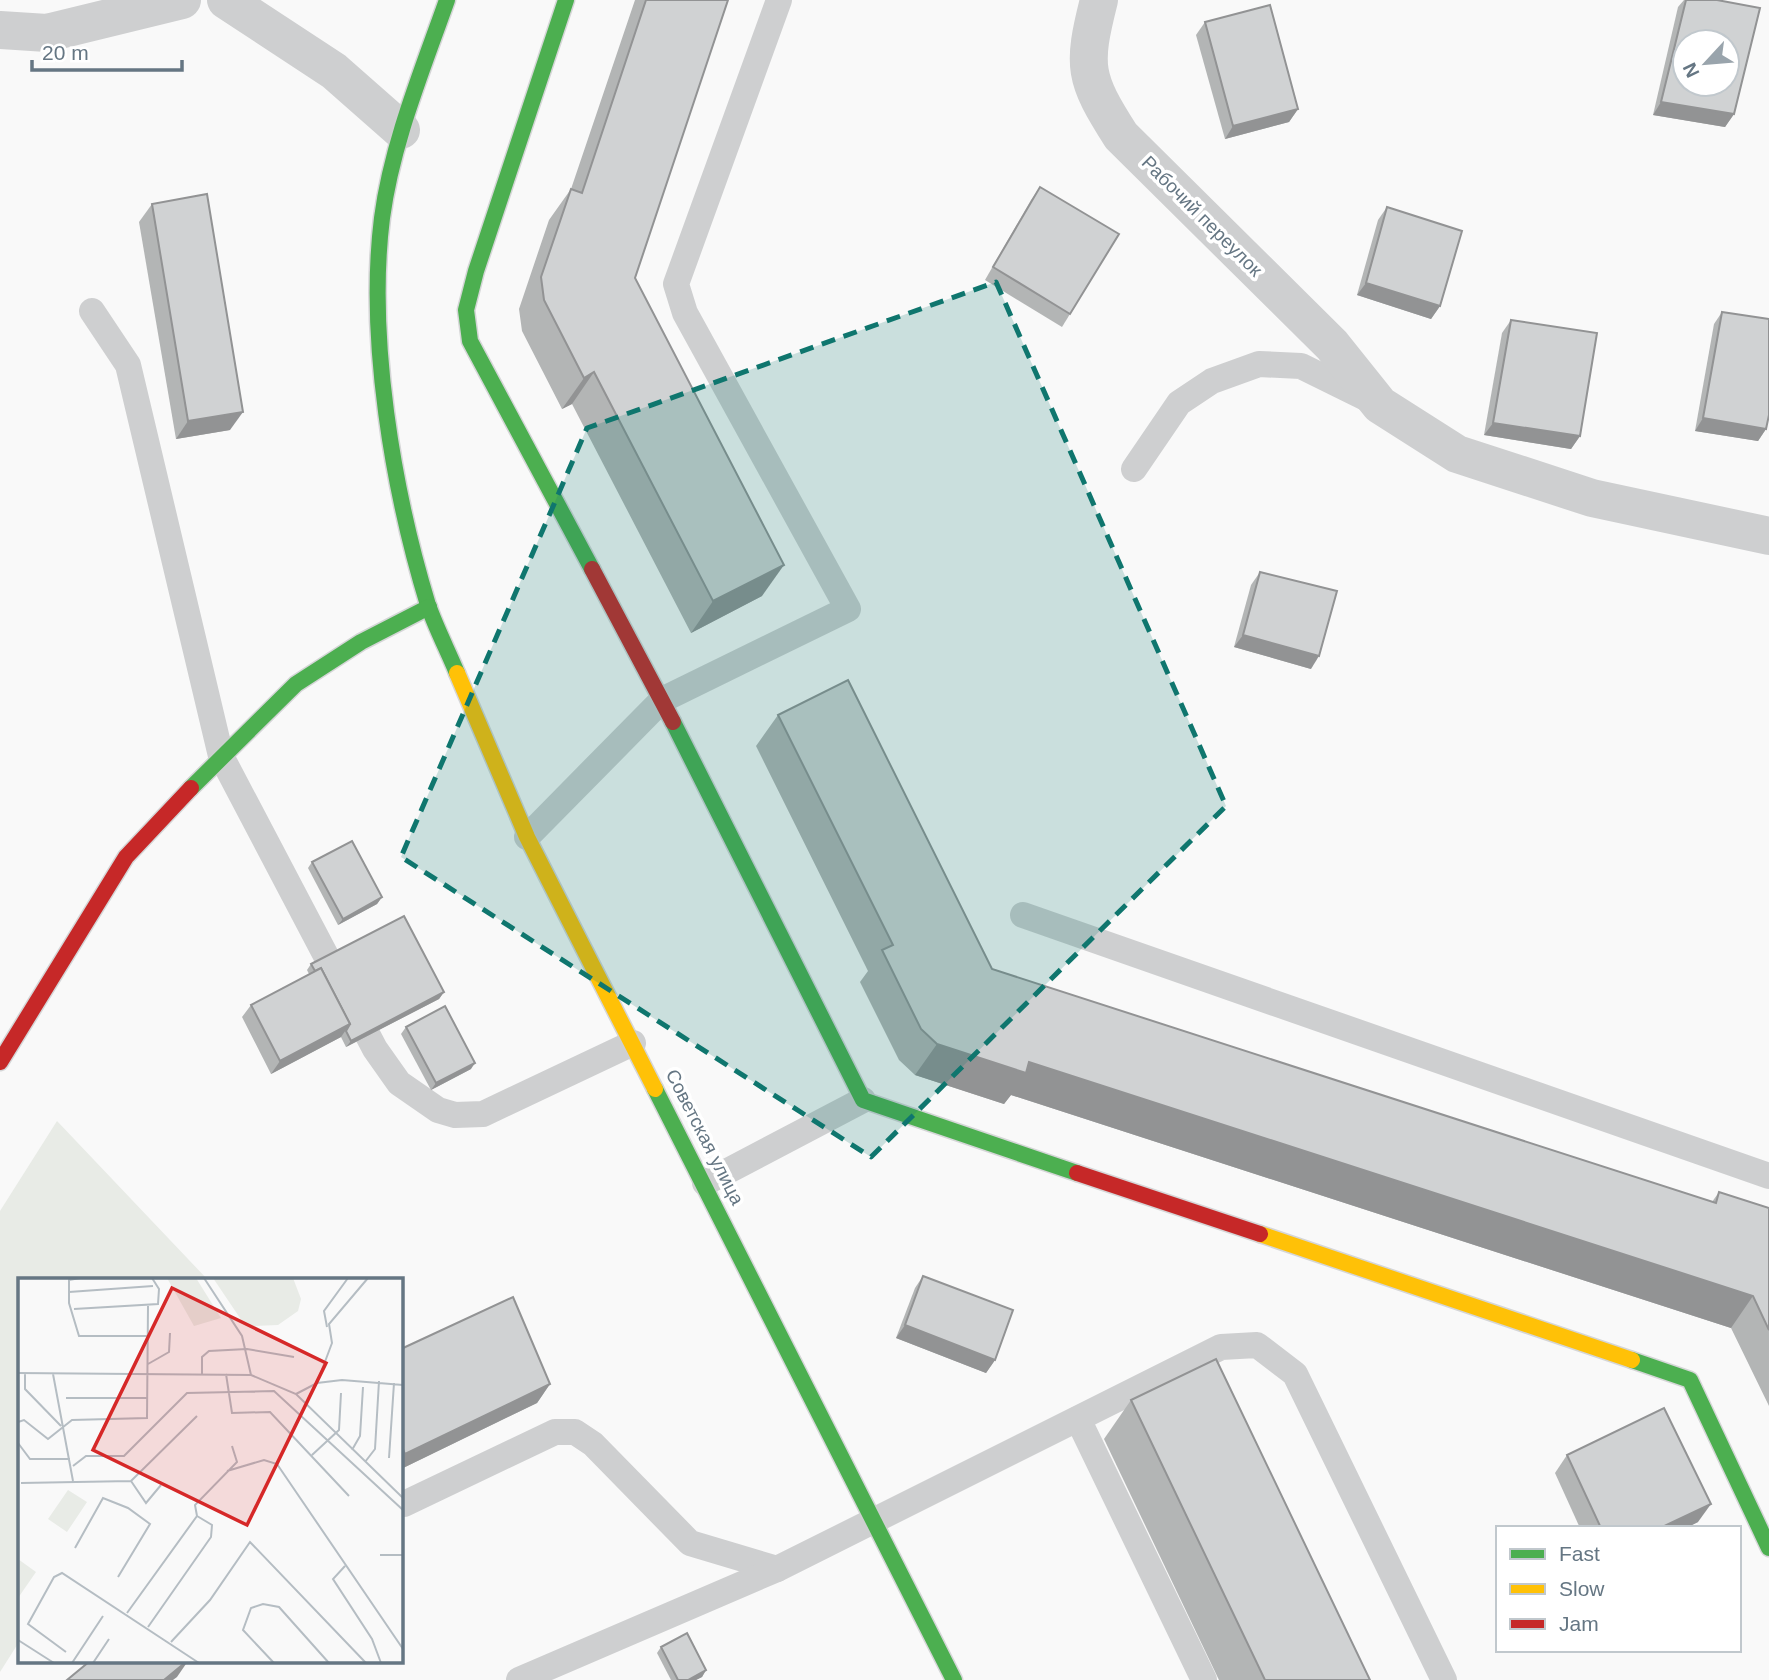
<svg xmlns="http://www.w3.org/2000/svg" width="1769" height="1680" font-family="Helvetica,sans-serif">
<rect width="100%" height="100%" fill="#f9f9f9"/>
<!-- green -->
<path fill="#e8ebe6" d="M57 1121 207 1279H19V1642L0 1672V1211Z"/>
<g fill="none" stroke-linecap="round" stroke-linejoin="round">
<defs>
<g id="fast">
<path d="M447 0C422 71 392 143 382 218 367 338 393 490 428 605 436 628 448 651 457 673"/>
<path d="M566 0 476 271 466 310 470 341 592 569"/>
<path d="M673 722 863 1100 1077 1173"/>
<path d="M191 788 296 684 361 642 429 607"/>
<path d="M655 1089 954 1680"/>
<path d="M1632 1360 1690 1380 1769 1548"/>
</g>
<g id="slow">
<path d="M457 673 527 837 655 1089"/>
<path d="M1260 1234 1632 1360"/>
</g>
<g id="jam">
<path d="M592 569 673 722"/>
<path d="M0 1062 126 857 191 788"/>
<path d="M1077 1173 1260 1234"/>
</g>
</defs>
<!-- fast casing -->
<use href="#fast" stroke="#d5d6d7" stroke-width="19"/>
<!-- slow casing -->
<use href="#slow" stroke="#d5d6d7" stroke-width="19"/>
<!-- jam casing -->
<use href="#jam" stroke="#d5d6d7" stroke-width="19"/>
<!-- lane -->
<g stroke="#cecfd0" stroke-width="26">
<path d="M92 311 128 365 221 756 375 1049 399 1083 438 1110 455 1115 483 1114 633 1043"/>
<path d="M1134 469 1179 403 1212 381 1259 364 1301 366 1372 401"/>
<path d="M527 837 662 700 848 609 685 313 676 284 779 0"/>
<path d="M1023 915 1769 1176"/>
<path d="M705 1183 863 1100"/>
<path d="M1078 1419 1204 1680"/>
<path d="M404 1504 555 1432H575L593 1444 690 1543 777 1569"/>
<path d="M519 1680 777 1569 1221 1347 1257 1345 1295 1374 1444 1680"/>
</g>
<!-- street -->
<g stroke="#cecfd0" stroke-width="38">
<path d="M226 0 334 71 401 130"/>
<path d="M1099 0C1082 67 1084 78 1121 136L1332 345 1380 405 1457 454 1592 498 1769 536"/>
<path d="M0 30 47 33 182 0"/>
</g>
<!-- fast -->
<use href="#fast" stroke="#4caf50" stroke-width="16"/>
<!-- slow -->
<use href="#slow" stroke="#ffc107" stroke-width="16"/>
<!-- jam -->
<use href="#jam" stroke="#c62828" stroke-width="16"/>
</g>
<!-- wall -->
<g fill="#b3b5b5">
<path d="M635 0H728L635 278 762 596 691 633 572 404 562 409 522 331 519 309 549 220 571 189Z"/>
<path d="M1684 0H1717L1734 114 1725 127 1653 115 1678 7Z"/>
<path d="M1205 22 1298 109 1289 122 1225 139 1196 35Z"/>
<path d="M1040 187 1070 314 1062 327 985 280 1031 200Z"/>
<path d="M152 204 230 430 176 439 139 222Z"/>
<path d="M1387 207 1440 306 1431 319 1357 295 1378 220Z"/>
<path d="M1722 312 1766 429 1758 441 1695 431 1714 324Z"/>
<path d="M1511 320 1580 436 1571 449 1484 435 1502 333Z"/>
<path d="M1260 572 1311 669 1234 647 1251 585Z"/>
<path d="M778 715 992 969 1712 1202 1719 1192 1769 1208V1406L1731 1328 1011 1095 1004 1104 915 1075 899 1060 860 982 868 971 756 746Z"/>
<path d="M312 862 382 897 377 904 338 925 308 868Z"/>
<path d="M311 964 444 992 439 999 346 1047 341 1037 271 1074 242 1017 251 1005 309 974 307 970Z"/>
<path d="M406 1027 471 1069 431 1090 401 1034Z"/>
<path d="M923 1276 995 1360 986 1373 896 1338 915 1288Z"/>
<path d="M401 1349 550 1384 537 1403 401 1469Z"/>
<path d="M1131 1400 1370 1680H1219L1104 1439Z"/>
<path d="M1567 1455 1698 1522 1686 1528H1580L1555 1473Z"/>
<path d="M661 1647 706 1670 702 1677 696 1680H671L657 1653Z"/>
</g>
<!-- shaded-wall -->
<g fill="#929394">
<path d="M1661 102 1734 114 1725 127 1653 115Z"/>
<path d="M1298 109 1289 122 1225 139 1233 126Z"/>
<path d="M1366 283 1440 306 1431 319 1357 295Z"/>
<path d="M594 372 572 404 562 409 584 378Z"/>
<path d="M243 412 230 430 176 439 188 421Z"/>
<path d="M1703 418 1766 429 1758 441 1695 431Z"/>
<path d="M1493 423 1580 436 1571 449 1484 435Z"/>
<path d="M784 565 762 596 691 633 713 601Z"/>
<path d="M1243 635 1319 656 1311 669 1234 647Z"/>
<path d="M382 897 377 904 338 925 343 919Z"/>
<path d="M444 992 439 999 346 1047 351 1041Z"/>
<path d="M350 1024 341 1037 271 1074 280 1061Z"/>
<path d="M937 1044 1029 1062 1753 1296 1731 1328 1011 1095 1004 1104 915 1075Z"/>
<path d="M475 1063 471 1069 431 1090 436 1083Z"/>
<path d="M905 1325 995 1360 986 1373 896 1338Z"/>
<path d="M550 1384 537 1403 401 1469V1461L405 1454Z"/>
<path d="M1711 1504 1698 1522 1686 1528H1660Z"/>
<path d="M187 1661H188L177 1677 173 1680H164Z"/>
<path d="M706 1670 702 1677 696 1680H688Z"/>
</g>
<!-- building -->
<g fill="#d0d2d3" stroke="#929394" stroke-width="2" fill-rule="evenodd">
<path d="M646 0H728L635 278 784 565 713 601 594 372 584 378 544 300 541 277 571 189 582 193Z"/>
<path d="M1686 0H1717L1760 8 1734 114 1661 102ZM1685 42H1727V84H1685Z"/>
<path d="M1270 5 1298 109 1233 126 1205 22Z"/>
<path d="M1040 187 1119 234 1070 314 993 267Z"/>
<path d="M207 194 243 412 188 421 152 204Z"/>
<path d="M1387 207 1462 231 1440 306 1366 283Z"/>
<path d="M1722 312 1769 319V415L1766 429 1703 418Z"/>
<path d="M1511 320 1597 333 1580 436 1493 423Z"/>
<path d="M1260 572 1337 591 1319 656 1243 635Z"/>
<path d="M848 680 992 969 1716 1203 1719 1192 1769 1208V1330L1753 1296 1029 1062 1026 1073 937 1044 921 1029 882 950 893 945 778 715Z"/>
<path d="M352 841 382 897 343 919 312 862Z"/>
<path d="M404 916 444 992 351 1041 346 1031 350 1024 321 968 315 971 311 964Z"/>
<path d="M321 968 350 1024 280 1061 251 1005Z"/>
<path d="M445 1006 475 1063 436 1083 406 1027Z"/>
<path d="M923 1276 1013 1310 995 1360 905 1325Z"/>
<path d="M513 1297 550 1384 405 1454 401 1444V1349Z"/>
<path d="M1216 1359 1370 1680H1265L1131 1400Z"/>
<path d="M1664 1408 1711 1504 1660 1528H1601L1567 1455Z"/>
<path d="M687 1633 706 1670 688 1680H678L661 1647Z"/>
<path d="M90 1661H187L164 1680H67Z"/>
</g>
<!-- marked area -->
<path fill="#0f766e" fill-opacity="0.2" stroke="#0f766e" stroke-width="5" stroke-dasharray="14 9" stroke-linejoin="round" d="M996 282 1226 806 871 1157 401 857 587 428Z"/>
<g text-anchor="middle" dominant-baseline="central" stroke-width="7" stroke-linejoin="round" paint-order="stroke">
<!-- street labels -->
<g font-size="19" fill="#657683" stroke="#fff">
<text transform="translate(1202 216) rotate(45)">Рабочий переулок</text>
<text transform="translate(705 1137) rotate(63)">Советская улица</text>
</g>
</g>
<!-- overview -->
<g transform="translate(18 1278)">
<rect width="385" height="385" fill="#f9f9f9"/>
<path d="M149 0H178L203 40 176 48ZM195 0H275L283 21 280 33 260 47 235 48 224 43ZM50 212 69 224 49 254 30 241ZM0 281 18 294 0 320Z" fill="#e8ebe6"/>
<path fill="none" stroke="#b5bdc3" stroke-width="2" d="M62 0 51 2V25L61 58H131M186 0 224 58 233 97 278 116 385 220M51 14 135 8M56 31 140 26 141 11 134 0M309 49 306 33 330 0M130 86 151 74 152 55M0 95 233 97M7 96V111L43 148M35 96 55 203M184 96V79L191 73 229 71 276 79M208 96 214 135 252 134 331 218M299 105 314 65 311 46 350 0M278 116 299 105 324 102 385 107M48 120H130M0 144 6 142 30 161 54 142 129 140 130 28M0 165 12 181H52M334 172 342 158 345 109M294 177 321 152 323 115M371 180 376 105M347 184 357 171 361 103M55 188 68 178H106L169 115 256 113 385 232M209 193 246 182 259 186 385 371M113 203 128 225 143 207M3 205 113 203 179 138M179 238 177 227 219 184 214 168M57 270 85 220 110 230 132 246 100 299M362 277H385M327 288 315 301 354 361 363 385M109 335 179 238M130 349 193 259 194 247 179 238M0 362 36 385M153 364 192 322 232 264 348 385M48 374 10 346 36 299 44 295 181 385M54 385 85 338M75 385 91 361M256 385 225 352 233 330 245 326 261 329 311 385"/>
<path fill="#d62828" fill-opacity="0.15" stroke="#d62828" stroke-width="3.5" d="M154 10 308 85 229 247 75 172Z"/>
<rect width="385" height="385" fill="none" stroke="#657683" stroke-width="3.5"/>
</g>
<!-- legend -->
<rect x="1496" y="1526" width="245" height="126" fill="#ffffff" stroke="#c1c8cd" stroke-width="2"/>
<rect x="1510" y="1549" width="35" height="10" fill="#4caf50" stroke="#c1c8cd" stroke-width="2"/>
<text x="1559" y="1561" font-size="21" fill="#657683">Fast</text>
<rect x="1510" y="1584" width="35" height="10" fill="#ffc107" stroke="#c1c8cd" stroke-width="2"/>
<text x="1559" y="1596" font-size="21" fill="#657683">Slow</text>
<rect x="1510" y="1619" width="35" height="10" fill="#c62828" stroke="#c1c8cd" stroke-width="2"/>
<text x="1559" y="1631" font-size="21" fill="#657683">Jam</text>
<!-- north arrow -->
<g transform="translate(1706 63) rotate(244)"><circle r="33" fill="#ffffff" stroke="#c1c8cd" stroke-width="2"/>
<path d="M0-5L12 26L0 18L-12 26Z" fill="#99a4ac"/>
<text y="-10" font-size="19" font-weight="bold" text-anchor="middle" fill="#657683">N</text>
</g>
<!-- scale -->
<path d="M32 60v10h150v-10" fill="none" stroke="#657683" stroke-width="3.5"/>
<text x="42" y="60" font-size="21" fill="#657683" stroke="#ffffff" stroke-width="5" paint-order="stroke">20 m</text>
</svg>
